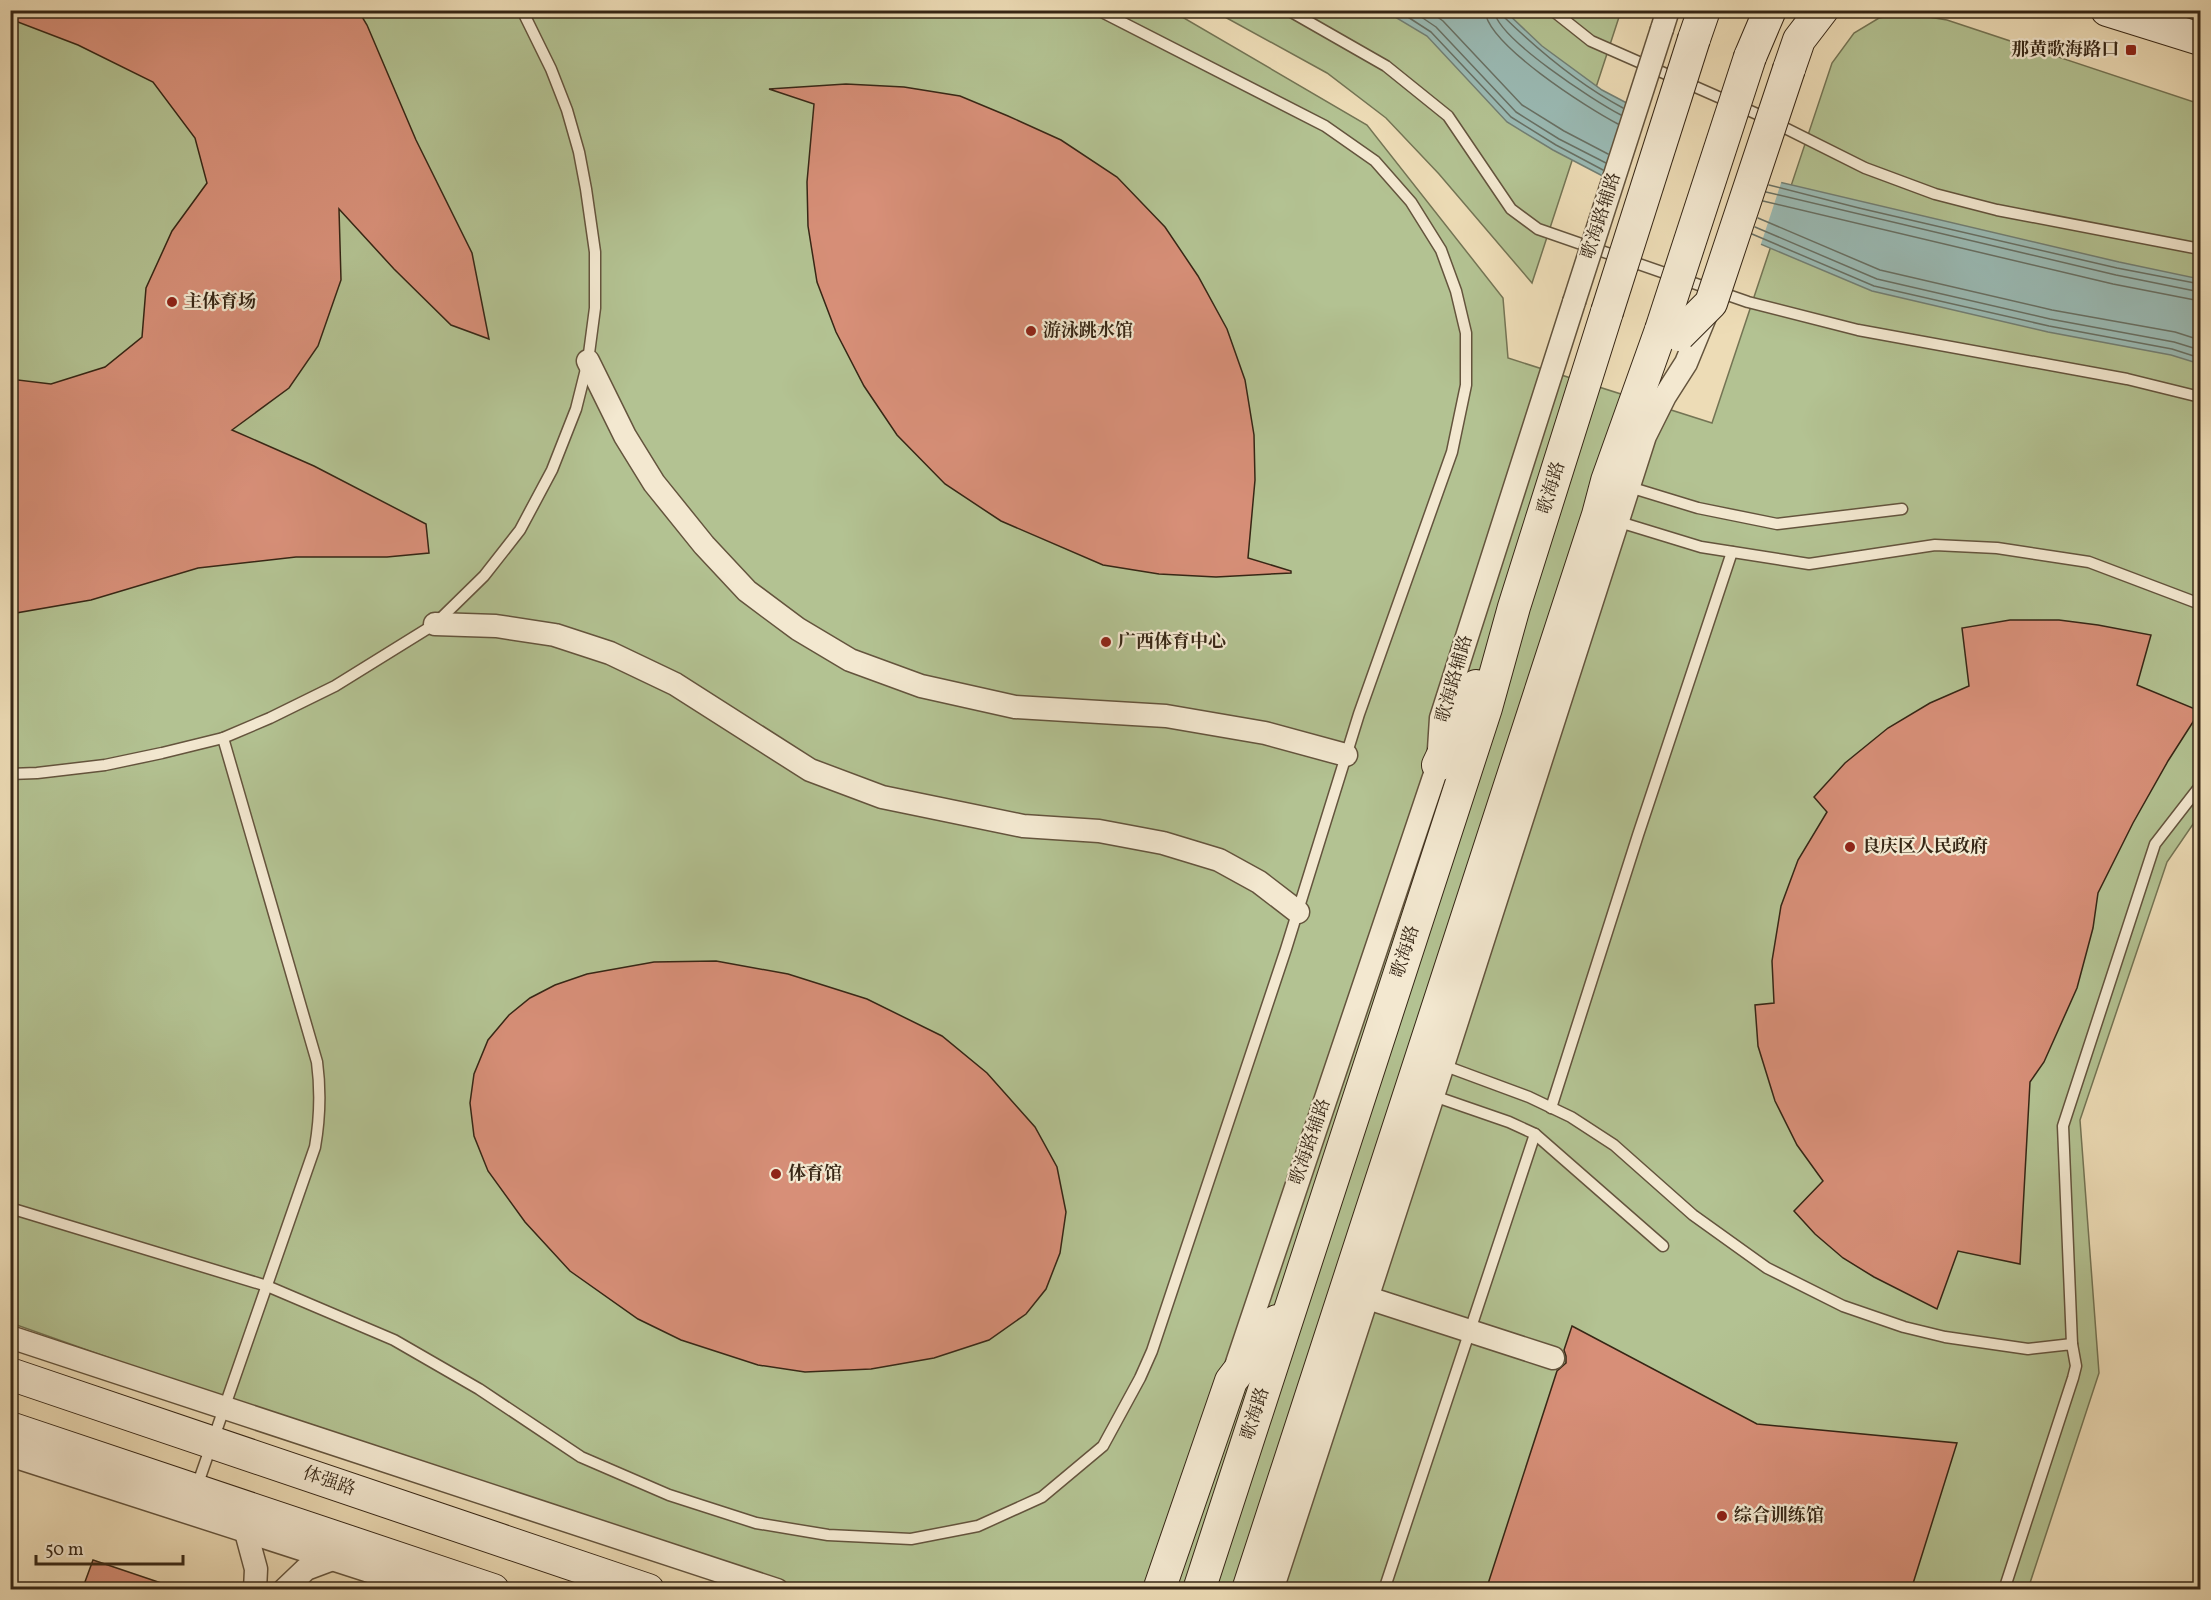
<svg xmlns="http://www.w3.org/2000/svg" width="2211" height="1600" font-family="Vollkorn,'Noto Serif SC',serif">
<rect width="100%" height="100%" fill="#eddcb6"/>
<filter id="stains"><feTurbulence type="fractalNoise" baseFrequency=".00333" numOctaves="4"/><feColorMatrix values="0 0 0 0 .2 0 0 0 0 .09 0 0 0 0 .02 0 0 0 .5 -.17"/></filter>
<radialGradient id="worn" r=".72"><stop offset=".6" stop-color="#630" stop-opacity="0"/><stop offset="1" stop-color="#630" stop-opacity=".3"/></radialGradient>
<!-- green -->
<g fill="#b3c292" stroke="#747454" stroke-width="1.5">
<path d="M11 11H1172L1367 125 1503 298 1508 358 1712 423 1832 63 1854 33 1879 18 1904 13 1947 20 2200 104V814L2167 862 2080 1120 2099 1373 2028 1589H790L687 1560 582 1525 11 1323Z"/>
<path d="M1214 11H1621L1532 283 1439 174 1386 118 1327 73Z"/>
</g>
<!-- water -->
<path fill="#9abab4" stroke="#727f74" stroke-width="1.5" d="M1385 11H1505L1542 46 1602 90 1775 181 2119 262 2200 279V364L2171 355 2048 332 1872 291 1618 184 1553 150 1507 122 1427 36Z"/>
<!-- pier -->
<path fill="#eddcb6" d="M1630 101 1782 180 1760 247 1617 187Z"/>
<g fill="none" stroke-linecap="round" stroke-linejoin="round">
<!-- shore -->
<g stroke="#687064" stroke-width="1.5">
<path d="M1397 10 1431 32 1511 117 1556 145 1603 170"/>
<path d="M1411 10 1436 27 1516 112 1559 139 1606 163"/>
<path d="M1428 10 1443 21 1522 105 1564 131 1608 154"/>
<path d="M1485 10C1486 44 1589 109 1618 124"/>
<path d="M1494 10C1496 38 1596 102 1621 115"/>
<path d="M1502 10 1504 17C1540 52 1578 84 1623 108"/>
<path d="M1769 185 1859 208 2117 268 2200 284"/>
<path d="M1766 192 2116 275 2200 292"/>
<path d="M1763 201 2113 284 2200 301"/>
<path d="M1758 218 1880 270 2052 310 2175 332 2200 340"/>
<path d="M1755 227 1877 279 2050 319 2174 342 2200 350"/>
<path d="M1752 234 1874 286 2049 326 2172 349 2200 358"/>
</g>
</g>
<!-- building -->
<g fill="#d78f78" stroke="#362615" stroke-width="1.5">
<path d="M10 10H358L367 25 416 140 472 253 489 339 451 325 394 269 339 209 341 280 318 346 289 388 232 430 314 466 426 524 429 553 387 557H296L198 568 91 600 10 614V379L51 384 105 367 142 337 146 288 172 231 207 183 195 138 153 82 78 45 10 19Z"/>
<path d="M846 84 904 87 960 96 1008 116 1061 140 1117 177 1165 227 1198 276 1227 329 1245 380 1254 435 1255 480 1248 558 1291 571V573L1216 577 1159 574 1103 565 1001 521 945 484 897 435 864 386 836 332 817 282 808 226 807 182 814 104 769 89Z"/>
<path d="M2010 620H2059L2098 625 2151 635 2137 685 2200 711 2168 761 2133 823 2098 893 2093 928 2077 988 2044 1062 2030 1082 2020 1264 1958 1251 1937 1309 1874 1277 1843 1258 1815 1234 1794 1211 1823 1181 1797 1145 1775 1101 1758 1046 1755 1005 1774 1003 1772 961 1781 906 1798 860 1827 812 1814 797 1845 763 1888 728 1930 703 1969 686 1962 628Z"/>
<path d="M716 961 788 974 867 999 942 1036 987 1073 1035 1127 1057 1167 1066 1212 1060 1253 1046 1289 1026 1314 989 1340 934 1358 871 1369 805 1372 758 1365 681 1340 638 1319 570 1271 525 1222 488 1171 474 1136 470 1103 474 1074 488 1040 509 1015 530 998 555 985 587 974 654 962Z"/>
<path d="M1572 1326 1757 1424 1957 1443 1911 1590H1486L1557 1371 1566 1363V1356L1564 1350Z"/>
<path d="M93 1560 173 1587 172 1590H82Z"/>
</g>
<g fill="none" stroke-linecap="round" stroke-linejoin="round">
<defs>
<g id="lane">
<path d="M1288 10 1386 66 1448 116 1511 209 1538 229 1748 302 1858 330 2127 379 2200 397"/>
<path d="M1552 10 1591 41 1757 114 1865 168 1935 194 1997 210 2200 249"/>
<path d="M1626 486 1698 508 1777 524 1902 509"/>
<path d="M1616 521 1701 547 1809 564 1935 545 1997 548 2089 562 2200 604"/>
<path d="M10 774 37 773 105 765 162 753 223 738 270 718 335 686 435 624 484 576 520 530 552 470 576 409 588 361 595 308V252L586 189 579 152 567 110 551 69 522 10"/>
<path d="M1440 1064 1529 1097 1571 1117 1614 1145 1693 1215 1767 1268 1843 1306 1904 1327 1945 1337 2028 1349 2072 1344 2076 1366 2073 1378 2004 1590"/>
<path d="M1431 1095 1509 1122 1535 1134 1663 1246"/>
<path d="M1551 1108 1638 835 1732 552"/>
<path d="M10 1208 267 1286 394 1340 479 1389 581 1457 669 1495 756 1523 828 1535 911 1539 978 1526 1042 1497 1103 1446 1140 1378 1152 1351 1286 949 1359 714 1452 452 1466 385V333L1456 291 1441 250 1411 202 1375 161 1325 126 1098 10"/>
<path d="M2072 1344 2063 1126 2155 844 2200 786"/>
<path d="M196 1489 315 1147C320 1118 321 1092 317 1062L223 738"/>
<path d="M1384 1590 1535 1134"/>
</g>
<g id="street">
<path d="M1662 29 1668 10"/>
<path d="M588 361 625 436 654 483 704 545 747 591 798 629 850 660 921 686 1015 707 1166 716 1265 733 1346 755"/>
<path d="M435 624 496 626 555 635 610 653 675 684 810 770 882 797 1023 826 1099 831 1163 843 1219 860 1259 882 1298 912"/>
<path d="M1368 1298 1553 1358"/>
<path d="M10 1337 777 1590"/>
<path d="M1237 1363 1438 765 1441 718 1574 302"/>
<path d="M10 1455 428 1590"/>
<path d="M243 1521 256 1569 255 1590"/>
<path d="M284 1590 306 1569 338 1557"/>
<path d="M1272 1590 1443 1065 1645 436 1665 396 1686 363 1707 312"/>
</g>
<g id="secondary">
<path d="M2107 10 2200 39"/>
<path d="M1694 39 1704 10"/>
<path d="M1750 57 1770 10"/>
<path d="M1789 69 1799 40 1822 10"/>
<path d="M1438 765 1476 686"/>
<path d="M10 1374 648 1590"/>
<path d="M10 1428 493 1590"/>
<path d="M1159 1590 1231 1381 1277 1321"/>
<path d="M1199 1590 1486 708 1514 607 1607 312"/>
<path d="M1248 1590 1598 515 1607 481 1661 330"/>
</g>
</defs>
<!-- lane casing -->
<use href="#lane" stroke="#64543d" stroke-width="13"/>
<!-- street casing -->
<use href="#street" stroke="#64543d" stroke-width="25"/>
<!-- secondary casing -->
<use href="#secondary" stroke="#362615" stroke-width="34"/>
<!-- lane -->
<use href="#lane" stroke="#f3e8d0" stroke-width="10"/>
<!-- street -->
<use href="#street" stroke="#f3e8d0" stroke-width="22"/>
<!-- secondary -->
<use href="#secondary" stroke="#f3e8d0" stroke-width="32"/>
<defs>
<path id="street-bridge" d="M1574 302 1662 29"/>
<g id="secondary-bridge">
<path d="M1607 312 1694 39"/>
<path d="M1661 330 1750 57"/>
<path d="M1679 335 1711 303 1789 69"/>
</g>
</defs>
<!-- street-bridge casing -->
<use href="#street-bridge" stroke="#64543d" stroke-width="25" stroke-linecap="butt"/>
<!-- secondary-bridge casing -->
<use href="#secondary-bridge" stroke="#362615" stroke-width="34" stroke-linecap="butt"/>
<!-- street-bridge -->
<use href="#street-bridge" stroke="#f3e8d0" stroke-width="22"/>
<!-- secondary-bridge -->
<use href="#secondary-bridge" stroke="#f3e8d0" stroke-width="32"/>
</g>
<!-- markers -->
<g fill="#8f2418" stroke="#f3e8d0" stroke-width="2">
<rect x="2125" y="44" width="12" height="12" rx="3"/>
<circle cx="172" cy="302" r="6"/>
<circle cx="1031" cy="331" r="6"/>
<circle cx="1106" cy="642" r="6"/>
<circle cx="1850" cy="847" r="6"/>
<circle cx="776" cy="1174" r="6"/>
<circle cx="1722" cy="1516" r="6"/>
</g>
<g text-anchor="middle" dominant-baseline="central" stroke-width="4.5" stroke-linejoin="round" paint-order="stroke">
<!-- poi labels -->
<g font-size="18" font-weight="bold" fill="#362615" stroke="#f3e8d0" text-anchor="start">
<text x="2119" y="50" text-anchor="end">那黄歌海路口</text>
<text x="184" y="302">主体育场</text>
<text x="1043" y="331">游泳跳水馆</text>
<text x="1118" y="642">广西体育中心</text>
<text x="1862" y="847">良庆区人民政府</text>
<text x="788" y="1174">体育馆</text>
<text x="1734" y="1516">综合训练馆</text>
</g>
<!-- street labels -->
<g font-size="18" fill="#362615" stroke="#f3e8d0">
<text transform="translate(1602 216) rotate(-72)">歌海路辅路</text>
<text transform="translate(1552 488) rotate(-73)">歌海路</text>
<text transform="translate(1455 679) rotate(-74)">歌海路辅路</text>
<text transform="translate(1406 952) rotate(-72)">歌海路</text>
<text transform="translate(1311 1142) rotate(-71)">歌海路辅路</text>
<text transform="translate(1256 1414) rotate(-72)">歌海路</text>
<text transform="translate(329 1482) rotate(19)">体强路</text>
</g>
</g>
<!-- margin -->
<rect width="2211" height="1600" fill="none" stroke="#eddcb6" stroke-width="36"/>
<rect x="12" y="12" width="2187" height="1576" fill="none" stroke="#362615" stroke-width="3"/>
<rect x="18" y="18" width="2175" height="1564" fill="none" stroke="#362615" stroke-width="1.5"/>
<!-- scale -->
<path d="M36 1555v9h147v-9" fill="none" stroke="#362615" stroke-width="3"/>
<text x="45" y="1555" font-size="18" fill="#362615" stroke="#f3e8d0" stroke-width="4.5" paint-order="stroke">50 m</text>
<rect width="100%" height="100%" filter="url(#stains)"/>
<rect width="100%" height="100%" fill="url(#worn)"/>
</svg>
